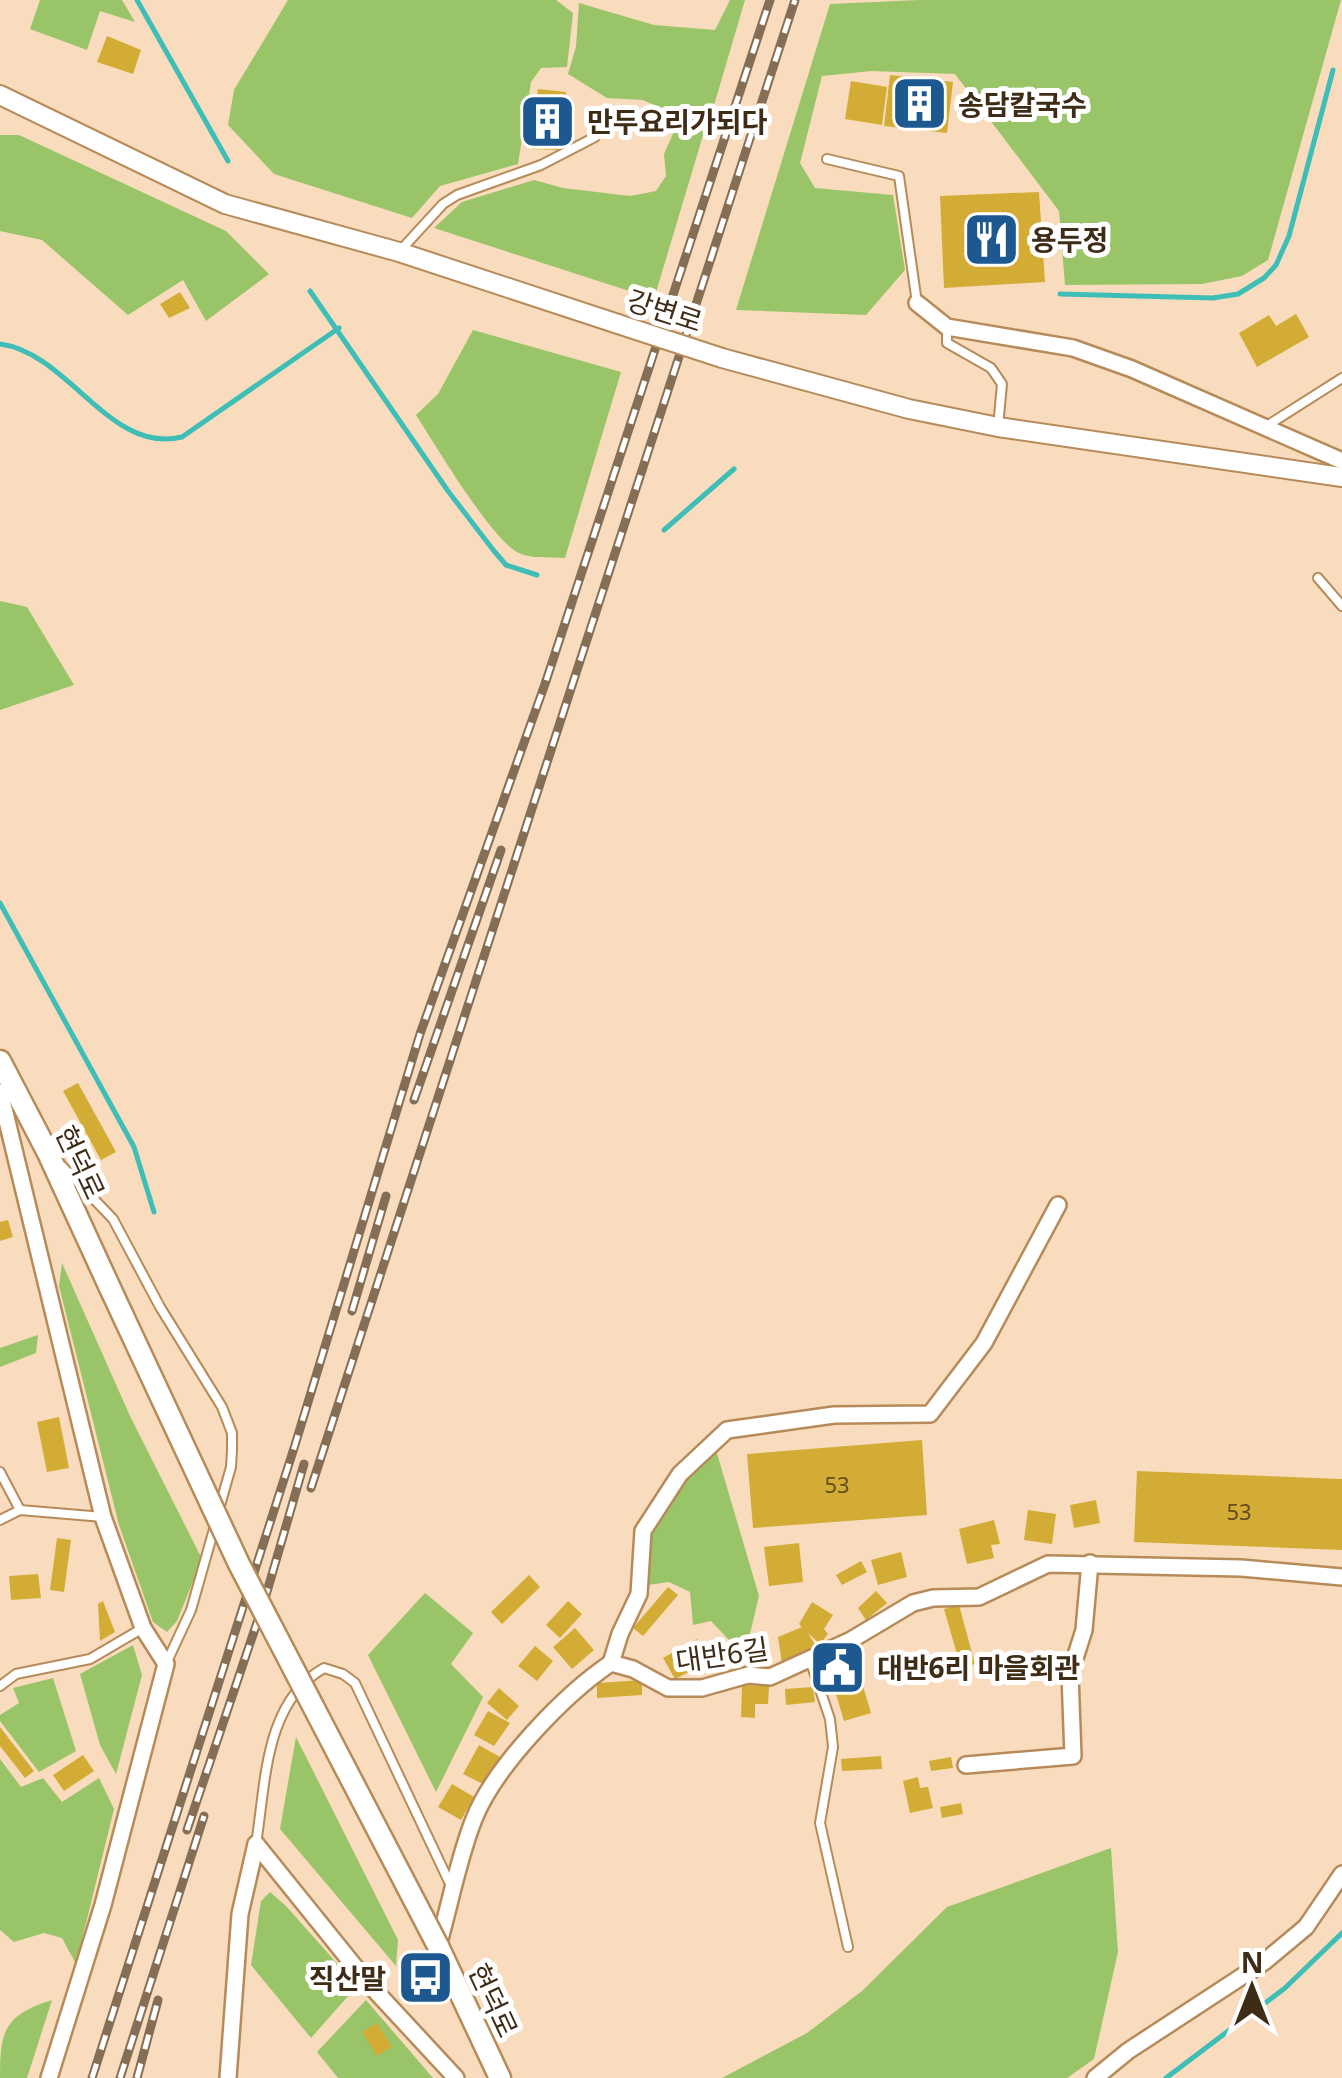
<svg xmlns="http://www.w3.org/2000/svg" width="1342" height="2078" font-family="'Noto Sans','Noto Sans KR',sans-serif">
<rect width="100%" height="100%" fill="#f8dcbd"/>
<!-- green -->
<g fill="#99c568">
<path d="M40 0H122L135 22 100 11 87 50 30 29Z"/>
<path d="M288 0H556L573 13 567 67 541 68 531 82 518 164 440 186 412 218 274 174 228 125 234 90Z"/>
<path d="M730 0H745L707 129 643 100 607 98 568 74 576 47 579 3 654 25 715 30Z"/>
<path d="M919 0H1341L1268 260 1242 276 1202 284 1065 285 1059 211 955 74 872 71 822 76 800 163 815 188 893 195 905 270 866 315 736 310 830 4Z"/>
<path d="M679 120 704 132 654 299 434 228 462 202 534 180 563 188 630 196 656 191 666 176 664 154Z"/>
<path d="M0 135H19L226 231 269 274 206 321 183 280 128 315 42 240 0 231Z"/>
<path d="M473 330 621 372 565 558C551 557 532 559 519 553 491 540 435 444 416 415L438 394Z"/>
<path d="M0 601 27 607 74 685 0 710Z"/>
<path d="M62 1263 130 1416 202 1559 177 1621 167 1632 153 1622 119 1525 59 1286Z"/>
<path d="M38 1335 36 1353 0 1367V1348Z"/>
<path d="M716 1450 759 1596 747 1646 729 1640 711 1621 693 1625 690 1592 669 1582 648 1585 649 1534 687 1476Z"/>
<path d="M425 1593 473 1633 451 1664 483 1697 436 1792 368 1655Z"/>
<path d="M133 1645 142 1675 116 1774 100 1745 80 1674Z"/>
<path d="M53 1678 76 1751 39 1772 0 1721V1715L19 1703 13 1688Z"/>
<path d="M296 1737 398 1940 396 1966 280 1829Z"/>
<path d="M0 1759 21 1787 43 1778 62 1802 99 1778 114 1809 76 1964 62 1938 44 1933 14 1942 0 1930Z"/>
<path d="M1111 1848 1118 1952 1094 2059 1067 2078H722L807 2033 862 1991 947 1907Z"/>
<path d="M270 1892 286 1906 357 1986 311 2038 251 1965 261 1901Z"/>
<path d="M52 2000 27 2078H0C0 2031 4 2015 52 2000Z"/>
<path d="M366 2000 433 2078H338L317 2052Z"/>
</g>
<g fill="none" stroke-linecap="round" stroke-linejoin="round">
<!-- stream -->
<g stroke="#3ebeb7" stroke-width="5">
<path d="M137 0 228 161"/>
<path d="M310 291 448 491 494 551 506 565 537 575"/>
<path d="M1060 294 1213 298 1238 294 1264 278 1276 265 1289 236 1333 70"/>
<path d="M0 344C69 353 110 455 182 437L339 328"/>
<path d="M664 530 734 469"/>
<path d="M0 903 134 1147 154 1212"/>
<path d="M1166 2078 1285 1988 1342 1933"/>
</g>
</g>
<!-- building -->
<g fill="#d3ac36">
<path d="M107 36 141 50 133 74 97 62Z"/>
<path d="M890 75 953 82 947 133 884 126Z"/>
<path d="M851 81 887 87 882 125 845 119Z"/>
<path d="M538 89 566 92 558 150 531 149Z"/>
<path d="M1039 192 1045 282 944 288 940 196Z"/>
<path d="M180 292 190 308 169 318 160 304Z"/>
<path d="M1296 314 1309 337 1257 367 1239 333 1269 315 1276 326Z"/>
<path d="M78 1083 116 1152 101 1160 63 1091Z"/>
<path d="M8 1220 13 1237 0 1241V1222Z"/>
<path d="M59 1417 69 1468 47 1472 37 1422Z"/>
<path d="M922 1440 927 1515 753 1528 747 1454Z"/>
<path d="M1137 1471 1342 1479V1550L1134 1542Z"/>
<path d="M1096 1500 1100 1523 1074 1528 1070 1505Z"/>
<path d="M1028 1510 1056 1514 1052 1544 1024 1540Z"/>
<path d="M994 1520 1000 1544 991 1545 994 1558 967 1564 959 1529Z"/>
<path d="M57 1538 71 1540 64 1592 50 1590Z"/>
<path d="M799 1543 803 1582 769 1586 764 1547Z"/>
<path d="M901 1552 907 1577 878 1585 871 1560Z"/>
<path d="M861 1561 867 1572 842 1585 836 1575Z"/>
<path d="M38 1574 41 1598 11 1600 9 1576Z"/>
<path d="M529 1575 540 1587 502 1624 491 1612Z"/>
<path d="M668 1587 678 1595 643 1636 633 1628Z"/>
<path d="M876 1591 887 1603 866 1620 858 1608Z"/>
<path d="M103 1601 115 1632 100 1641 98 1604Z"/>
<path d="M568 1601 582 1614 560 1638 546 1625Z"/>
<path d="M812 1602 833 1615 824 1629 828 1634 820 1644 808 1633 817 1648 782 1664 778 1637 802 1627 799 1624Z"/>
<path d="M959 1605 975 1664 961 1668 944 1609Z"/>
<path d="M575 1628 594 1650 572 1669 553 1647Z"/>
<path d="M697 1639 711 1664 700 1670 695 1659 685 1665 689 1672 675 1679 663 1658Z"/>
<path d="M535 1646 553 1661 537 1681 518 1666Z"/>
<path d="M848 1653 856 1668 831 1680 823 1665Z"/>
<path d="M860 1676 871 1713 844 1721 833 1684Z"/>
<path d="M642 1680V1695L597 1698V1683Z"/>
<path d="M742 1685 769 1686 768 1704H755V1718L741 1717Z"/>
<path d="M813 1687 815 1702 786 1705 785 1689Z"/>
<path d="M499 1688 519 1706 507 1720 487 1703Z"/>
<path d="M488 1711 510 1723 494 1746 474 1735Z"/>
<path d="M0 1727 34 1771 25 1778 0 1746Z"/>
<path d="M479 1745 500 1757 485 1785 463 1774Z"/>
<path d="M83 1755 94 1771 64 1791 53 1775Z"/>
<path d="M881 1756 882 1769 842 1771 841 1759Z"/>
<path d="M951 1757 953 1768 931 1771 929 1761Z"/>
<path d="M918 1777 920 1788 928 1787 933 1808 910 1813 903 1781Z"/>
<path d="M452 1784 474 1797 461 1820 438 1807Z"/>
<path d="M961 1803 963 1814 942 1818 940 1807Z"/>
<path d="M377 2023 392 2047 377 2056 362 2032Z"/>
</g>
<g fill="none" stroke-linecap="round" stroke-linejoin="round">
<defs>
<g id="service">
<path d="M827 159 899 176 917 303"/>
<path d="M399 252 443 204 457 195 541 165 595 137"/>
<path d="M947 327V343L991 368 1002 384 998 427"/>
<path d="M1265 427 1342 378"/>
<path d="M1318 578 1342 606"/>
<path d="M62 1166 113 1219 160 1307 222 1407 232 1433V1450L231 1467 219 1509"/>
<path d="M0 1472 20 1510"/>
<path d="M0 1520 20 1510 103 1517"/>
<path d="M810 1660 830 1719 833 1747 820 1823 848 1947"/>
<path d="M166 1664 191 1610 216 1522"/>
<path d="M0 1686 16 1674 90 1659 143 1628"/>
<path d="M256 1844C266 1783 264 1702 324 1668L343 1674 355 1683 451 1886"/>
</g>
<g id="minor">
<path d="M917 303 947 327 1073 348 1132 369 1342 461"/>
<path d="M0 1092 103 1517 143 1628 166 1664 103 1905 49 2078"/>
<path d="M611 1663 620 1634 639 1594 643 1531 680 1474 727 1430 834 1415 930 1414 984 1343 1058 1205"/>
<path d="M966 1765 1073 1756 1070 1674 1084 1630 1090 1563"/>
<path d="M256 1844 368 1983 456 2078"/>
<path d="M438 1946C450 1905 458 1859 474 1819 495 1766 565 1694 611 1663L633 1669 668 1688H702L748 1675 770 1677 851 1640 913 1603 933 1598 979 1597 1048 1564 1241 1568 1342 1577"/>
<path d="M228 2078 240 1914 256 1844"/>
<path d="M1095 2078 1128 2051 1264 1962 1306 1927 1342 1874"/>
</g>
<g id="tertiary">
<path d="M0 95 225 204 399 252 618 324"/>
<path d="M722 358 909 409 998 427 1342 477"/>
</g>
<g id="secondary">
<path d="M0 1061 48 1153 110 1288"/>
<path d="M438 1946 500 2078"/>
</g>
</defs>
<!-- service casing -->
<use href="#service" stroke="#b78b59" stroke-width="12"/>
<!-- minor casing -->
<use href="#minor" stroke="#b78b59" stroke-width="20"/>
<!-- tertiary casing -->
<use href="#tertiary" stroke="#b78b59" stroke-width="22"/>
<!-- secondary casing -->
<use href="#secondary" stroke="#b78b59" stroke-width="25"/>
<!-- service -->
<use href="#service" stroke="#fff" stroke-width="8"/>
<!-- minor -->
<use href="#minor" stroke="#fff" stroke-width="15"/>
<!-- tertiary -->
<use href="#tertiary" stroke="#fff" stroke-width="18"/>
<!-- secondary -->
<use href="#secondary" stroke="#fff" stroke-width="20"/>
<defs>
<g id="rail">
<path d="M414 1100 501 850"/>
<path d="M352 1311 386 1196"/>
<path d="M311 1488 795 0"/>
<path d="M187 1830 264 1602 304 1464"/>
<path d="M92 2078 295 1445 420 1034 545 684 770 0"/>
<path d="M120 2078 204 1816"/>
<path d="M137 2078 158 2000"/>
</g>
</defs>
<!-- rail casing -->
<use href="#rail" stroke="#846f56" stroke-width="9"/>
<!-- rail -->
<use href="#rail" stroke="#fff" stroke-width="5" stroke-dasharray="15" stroke-linecap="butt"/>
<defs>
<path id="tertiary-bridge" d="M618 324 722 358"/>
<path id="secondary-bridge" d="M110 1288 239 1564 438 1946"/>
</defs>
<!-- tertiary-bridge casing -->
<use href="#tertiary-bridge" stroke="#b78b59" stroke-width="22" stroke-linecap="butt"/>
<!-- secondary-bridge casing -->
<use href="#secondary-bridge" stroke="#b78b59" stroke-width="25" stroke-linecap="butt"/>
<!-- tertiary-bridge -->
<use href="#tertiary-bridge" stroke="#fff" stroke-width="18"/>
<!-- secondary-bridge -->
<use href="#secondary-bridge" stroke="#fff" stroke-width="20"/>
</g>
<!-- icons -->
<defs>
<symbol id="building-square" viewBox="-11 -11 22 22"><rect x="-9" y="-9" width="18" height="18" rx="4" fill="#1d5990" stroke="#fff"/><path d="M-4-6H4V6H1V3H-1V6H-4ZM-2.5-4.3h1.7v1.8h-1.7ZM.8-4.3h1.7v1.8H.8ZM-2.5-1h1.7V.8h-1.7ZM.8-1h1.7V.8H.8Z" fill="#fff"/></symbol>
<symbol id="restaurant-square" viewBox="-11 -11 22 22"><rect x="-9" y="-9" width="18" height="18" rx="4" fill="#1d5990" stroke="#fff"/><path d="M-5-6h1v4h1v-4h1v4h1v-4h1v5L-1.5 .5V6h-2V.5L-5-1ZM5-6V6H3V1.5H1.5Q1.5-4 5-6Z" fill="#fff"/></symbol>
<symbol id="civic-square" viewBox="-11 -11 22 22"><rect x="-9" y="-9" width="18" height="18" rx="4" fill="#1d5990" stroke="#fff"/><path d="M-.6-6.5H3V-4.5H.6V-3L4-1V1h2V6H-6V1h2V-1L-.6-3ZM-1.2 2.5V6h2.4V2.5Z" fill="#fff"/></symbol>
<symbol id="bus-square" viewBox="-11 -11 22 22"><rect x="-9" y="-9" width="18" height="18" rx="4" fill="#1d5990" stroke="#fff"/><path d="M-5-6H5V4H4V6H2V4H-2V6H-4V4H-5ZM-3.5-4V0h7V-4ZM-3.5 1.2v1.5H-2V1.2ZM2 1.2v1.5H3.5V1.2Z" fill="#fff"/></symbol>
</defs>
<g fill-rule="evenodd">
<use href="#building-square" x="888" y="72" width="63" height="63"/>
<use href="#building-square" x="516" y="90" width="63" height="63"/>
<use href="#restaurant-square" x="960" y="208" width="63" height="63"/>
<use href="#civic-square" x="806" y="1636" width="63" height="63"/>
<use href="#bus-square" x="394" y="1946" width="63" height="63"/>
</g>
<g text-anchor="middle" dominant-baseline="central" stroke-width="10" stroke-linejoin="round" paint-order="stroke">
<!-- number labels -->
<g font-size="22" fill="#634c1f">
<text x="837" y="1484">53</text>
<text x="1239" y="1511">53</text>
</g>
<!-- poi labels -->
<g font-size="28" font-weight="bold" fill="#3e2c17" stroke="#fff" text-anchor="start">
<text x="958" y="104">송담칼국수</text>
<text x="587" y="121">만두요리가되다</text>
<text x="1031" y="239">용두정</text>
<text x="877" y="1667">대반6리 마을회관</text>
<text x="386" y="1978" text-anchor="end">직산말</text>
</g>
<!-- street labels -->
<g font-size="28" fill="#3e2c17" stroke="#fff">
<text transform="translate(665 310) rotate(18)">강변로</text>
<text transform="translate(81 1162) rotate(65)">현덕로</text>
<text transform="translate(722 1654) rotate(-8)">대반6길</text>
<text transform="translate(494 2000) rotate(65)">현덕로</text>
</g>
</g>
<!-- north arrow -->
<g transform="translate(1252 1988)" stroke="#ffffff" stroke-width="8" paint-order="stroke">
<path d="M0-8L18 38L0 25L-18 38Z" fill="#3e2c17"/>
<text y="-15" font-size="28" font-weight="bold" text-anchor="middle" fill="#3e2c17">N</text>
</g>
</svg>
